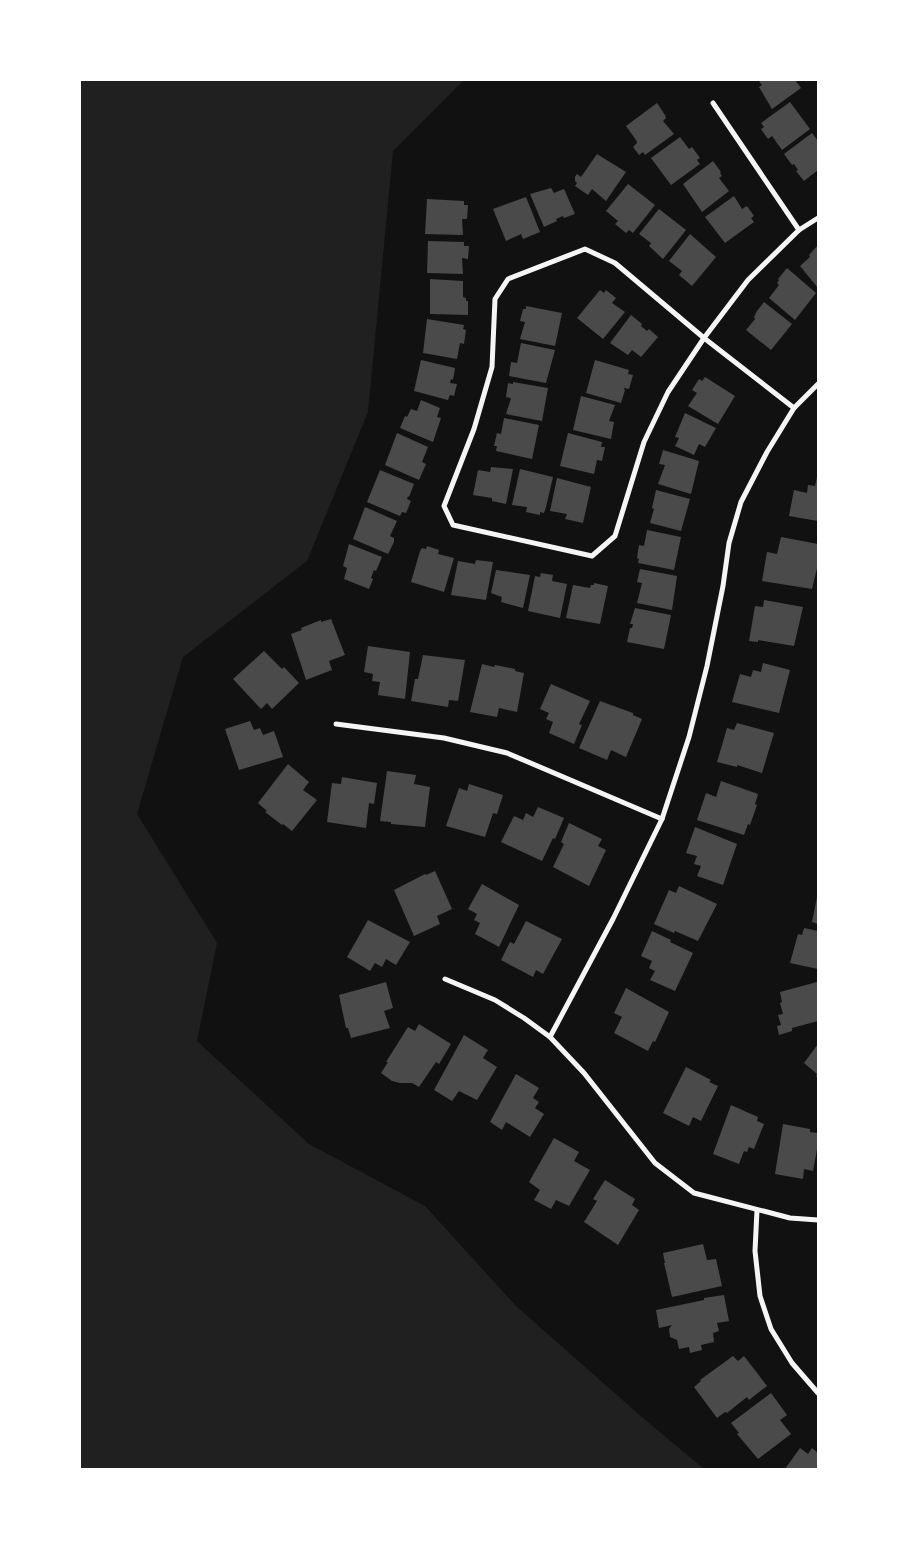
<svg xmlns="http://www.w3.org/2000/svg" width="898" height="1549" font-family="'Fira Sans',sans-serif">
<rect width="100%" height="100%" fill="#111"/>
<!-- green -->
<path fill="#202020" d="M80 80H464L393 151 368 412 307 561 183 657 137 814 217 943 197 1041 309 1144 425 1206 516 1306 643 1418 704 1469H80Z"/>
<!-- building -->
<g fill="#4a4a4a">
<path d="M758 80H795L801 88 772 109 759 87 762 85Z"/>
<path d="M790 102 810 129 782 150 772 136 768 139 761 129 764 127 761 123Z"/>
<path d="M657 103 665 115 666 118 663 121 674 134 645 155 643 152 639 155 633 147 637 143 636 140 626 126Z"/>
<path d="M812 133 818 141V170L804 181 796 171 798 170 794 164 792 165 784 154Z"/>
<path d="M680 137 689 149 692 147 700 158 697 160 700 164 671 185 651 158Z"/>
<path d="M597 154 626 172 606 201 592 189 588 195 575 186 577 183 575 181V177L577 174 581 177Z"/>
<path d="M713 161 721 172 720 173 722 176 719 178 729 191 702 212 683 184Z"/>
<path d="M628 184 655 205 633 233 629 230 626 233 615 224 618 221 606 211Z"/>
<path d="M551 188 554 193 564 189 575 214 564 218 563 216 556 219 557 221 544 227 530 194Z"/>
<path d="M734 196 742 209 747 206 754 216 751 218 754 222 725 243 705 217Z"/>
<path d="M526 197 540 232 523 239 521 234 506 241 493 209Z"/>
<path d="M427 199 464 201V205H468L467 219H462L463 235 425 234Z"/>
<path d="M659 209 686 230 663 259 649 246 651 243 639 234Z"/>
<path d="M690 234 716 257 692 286 679 275 682 271 669 261Z"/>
<path d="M428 241 464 242V246H469L468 259 462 258 463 274 427 273Z"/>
<path d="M818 245V288L800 266 810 257 809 255Z"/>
<path d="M787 268 816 293 795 320 769 298 779 285 777 283 779 280 778 279Z"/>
<path d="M430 279 463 281V297L466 298V301H468V315L430 314Z"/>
<path d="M600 290 604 293 606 290 616 298 612 303 625 312 603 339 577 318Z"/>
<path d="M764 302 792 324 771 350 746 330 755 319 754 317 757 311Z"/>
<path d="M526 306 562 313 555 346 520 339 525 322 520 321 523 309H526Z"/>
<path d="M631 315 642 324 641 326 647 331 649 329 658 337 641 357 632 350 628 355 610 343Z"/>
<path d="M427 319 464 325 463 329 466 330 464 344 460 343 457 359 423 353Z"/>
<path d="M521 343 555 350 546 383 509 376 511 362 517 363Z"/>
<path d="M421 360 455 368 453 380 451 379 450 383 457 384 454 396 450 395 448 400 414 391Z"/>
<path d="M595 360 629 370 628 374 633 375 629 389 624 388V389L625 390 621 403 586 393Z"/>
<path d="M705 377 735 396 718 424 688 406 697 393 692 390 699 379 702 381Z"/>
<path d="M513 382 548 388 542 421 506 414 511 398 506 397 508 383 513 384Z"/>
<path d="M581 396 615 405 609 421 614 422 611 439 573 430Z"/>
<path d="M421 400 440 408 437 417 441 418 433 442 400 428 405 416 407 417 411 409 417 411Z"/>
<path d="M685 413 716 428 705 447 699 444 694 455 675 446 679 438 675 437Z"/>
<path d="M504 418 539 425 532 459 496 451 497 446H494L497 433 501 434Z"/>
<path d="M397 433 428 447 422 462 426 464 419 480 385 465Z"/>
<path d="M568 433 602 442 601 447H605L602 461 597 460 594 474 560 466Z"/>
<path d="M663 450 699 461 691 494 658 484 665 465 659 464Z"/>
<path d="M491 467 513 469 506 504 492 501V498L473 495 478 470 490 472Z"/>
<path d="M520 469 553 477 546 507 544 513 540 512V515L526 512 527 507 512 505Z"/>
<path d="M380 470 414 484 409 497 408 496 407 499 411 501 406 513 402 512 400 516 367 502Z"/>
<path d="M817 477 818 521 789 516 794 490 807 493 808 485 815 486Z"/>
<path d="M557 478 591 487 583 523 565 519 567 514 550 511Z"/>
<path d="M656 490 690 499 681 531 650 523 654 509 652 508Z"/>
<path d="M365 507 397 521 390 536 394 538V542L388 554 353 539Z"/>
<path d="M647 530 681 537 674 570 638 563 639 559 637 558 639 545 644 546Z"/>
<path d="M781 537 818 544V564L812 589 762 581 767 552 777 554Z"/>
<path d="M349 544 382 557 376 571 374 570 371 578 373 579 369 589 344 579 347 568 343 566Z"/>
<path d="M427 546 439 550 438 554 454 558 444 592 411 582 420 551 422 548 426 549Z"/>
<path d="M476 560 493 562 486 600 451 595 458 561 475 564Z"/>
<path d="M640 569 677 576 672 610 637 603 642 583 637 582Z"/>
<path d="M496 570 530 575 523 608 501 602 502 597 491 593Z"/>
<path d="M541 573 553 575 552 581 567 584 560 618 528 611 535 576 540 577Z"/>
<path d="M594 583 608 586 600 624 566 618 573 585 590 588 591 585H594Z"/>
<path d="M764 600 803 607 794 646 758 640V642L749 641 755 606 763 607Z"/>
<path d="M635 608 671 615 664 649 627 642 630 628H632L633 624H630Z"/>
<path d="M331 619 345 655 329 661 332 670 306 680 291 634 302 630 301 628 321 620V622Z"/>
<path d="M368 646 410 652 405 699 378 695 380 682 372 681 373 674 364 672Z"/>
<path d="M264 651 282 669 284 667 299 683 272 709 267 703 261 709 233 679Z"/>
<path d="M423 655 465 660 458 701 449 700 448 707 411 701 415 679H418Z"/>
<path d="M763 663 790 670 779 713 732 702 740 674 751 677 753 670 761 672Z"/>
<path d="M482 664 494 667 495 665 515 669V671L524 673 517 712 499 708 497 717 470 712Z"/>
<path d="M551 684 590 701 579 724 582 725 574 744 549 733 553 722 546 719 549 713 540 709Z"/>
<path d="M600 701 633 713V715L642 719 626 757 611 750 607 760 579 748Z"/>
<path d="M250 721 254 730 260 728 263 735 274 731 283 757 239 770 225 729Z"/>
<path d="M737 723 774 733 762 773 737 765V767L717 762 727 728 734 730Z"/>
<path d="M288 764 309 782 303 790 317 800 292 831 283 824 282 825 265 812 267 811 258 803Z"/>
<path d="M387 771 416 775 414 784 430 787 425 827 391 824V822L380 821Z"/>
<path d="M342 777 377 783 374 804 369 803 366 828 327 822 332 783 341 784Z"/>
<path d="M721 781 758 794 755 804 757 805 750 825 748 824 744 835 697 820 706 793 716 797Z"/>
<path d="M469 784 503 795 497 814 493 813 485 837 446 826 459 788 467 791Z"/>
<path d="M538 807 564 818 555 839 553 838 542 861 501 842 514 816 523 820 526 813 533 817Z"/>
<path d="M569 823 602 839 598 846 606 850 589 886 553 867 564 844 561 842Z"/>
<path d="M695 827 737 844 723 885 697 876 701 866 694 864 697 856 686 853Z"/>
<path d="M435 871 452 909 437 916 440 924 414 936 394 890 425 874 426 875Z"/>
<path d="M482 884 519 905 499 947 475 934 480 923 474 920 477 914 468 909Z"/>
<path d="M679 886 717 904 698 941 675 931 674 933 654 924 669 890 676 893Z"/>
<path d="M817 897H818V924L812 922Z"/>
<path d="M368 920 410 942 396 965 386 959 382 967 375 963 370 971 347 957Z"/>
<path d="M526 921 562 939 543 974 536 970 533 977 501 960 510 942 514 944Z"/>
<path d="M804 928 818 931V969L790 963 798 934 802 935Z"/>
<path d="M652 931 671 940 670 942 693 953 675 991 650 980 655 971 649 968 652 961 641 956Z"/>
<path d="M386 982 393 1008 384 1011 390 1028 351 1038 348 1028H346L339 995Z"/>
<path d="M817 982 818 1021 792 1028V1031L779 1035 777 1026 781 1025 778 1015 783 1014 780 1003 782 1002 780 992Z"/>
<path d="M626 988 669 1012 655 1042 653 1041 648 1051 614 1033 622 1017 614 1013Z"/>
<path d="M419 1024 451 1044 439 1064 436 1062 419 1087 412 1083H400L392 1081 381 1073 388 1062H386L408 1027 415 1031Z"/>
<path d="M464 1035 488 1050 483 1058 497 1067 477 1100 459 1091 452 1101 434 1090Z"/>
<path d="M818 1044V1078L816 1076 817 1074 804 1063Z"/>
<path d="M686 1067 711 1080 709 1082 718 1086 701 1121 693 1117 689 1126 663 1113Z"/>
<path d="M516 1074 539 1088 533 1098 539 1102 535 1108 544 1114 530 1137 506 1122 502 1130 490 1122Z"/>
<path d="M731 1105 758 1117 757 1121 764 1124 754 1149 749 1147 747 1152 744 1151 739 1164 713 1154Z"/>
<path d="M783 1124 810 1129V1132L818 1133V1144L813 1171 804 1169 803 1179 775 1174Z"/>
<path d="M554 1138 579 1152 574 1161 590 1170 569 1206 556 1200 551 1209 534 1200 540 1190 529 1182Z"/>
<path d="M605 1180 635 1199 632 1205 639 1210 618 1245 584 1222 597 1201 593 1199Z"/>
<path d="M703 1244 707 1260 716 1259 722 1286 672 1297 664 1263H665L663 1253Z"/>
<path d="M724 1295 729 1321 717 1323 719 1331 713 1333 714 1342 701 1345 702 1350 690 1353 689 1347 679 1349 677 1340 670 1337 669 1329 672 1325 659 1328 656 1310 704 1300V1298Z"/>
<path d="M733 1356 738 1361 744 1356 767 1386 749 1400 747 1397 727 1413 725 1412 717 1418 694 1387 701 1381 700 1380Z"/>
<path d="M771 1393 787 1415 780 1420 791 1434 758 1459 737 1434 739 1433 731 1423Z"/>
<path d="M800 1448 808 1454 812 1448 818 1453V1469H785Z"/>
</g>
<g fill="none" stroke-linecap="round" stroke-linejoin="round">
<!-- minor -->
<g stroke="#f5f5f5" stroke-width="5">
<path d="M713 103 799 230"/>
<path d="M794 408 704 338 615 263 585 249 508 279 495 299 492 367 474 429 444 506 453 525 592 556 615 536 644 442 668 392 704 338 748 280 799 230 818 218"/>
<path d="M336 724 444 738 507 753 662 819"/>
<path d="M445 979 495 1000 524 1018 550 1037 584 1073 655 1163 694 1193 790 1218 818 1220"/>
<path d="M550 1037 613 919 662 819 689 737 707 666 723 586 729 543 741 502 767 452 794 408 818 384"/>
<path d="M757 1210 755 1251 760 1296 771 1329 792 1363 818 1393"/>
</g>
</g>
<!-- border -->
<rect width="898" height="1549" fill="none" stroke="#ffffff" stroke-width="162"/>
</svg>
